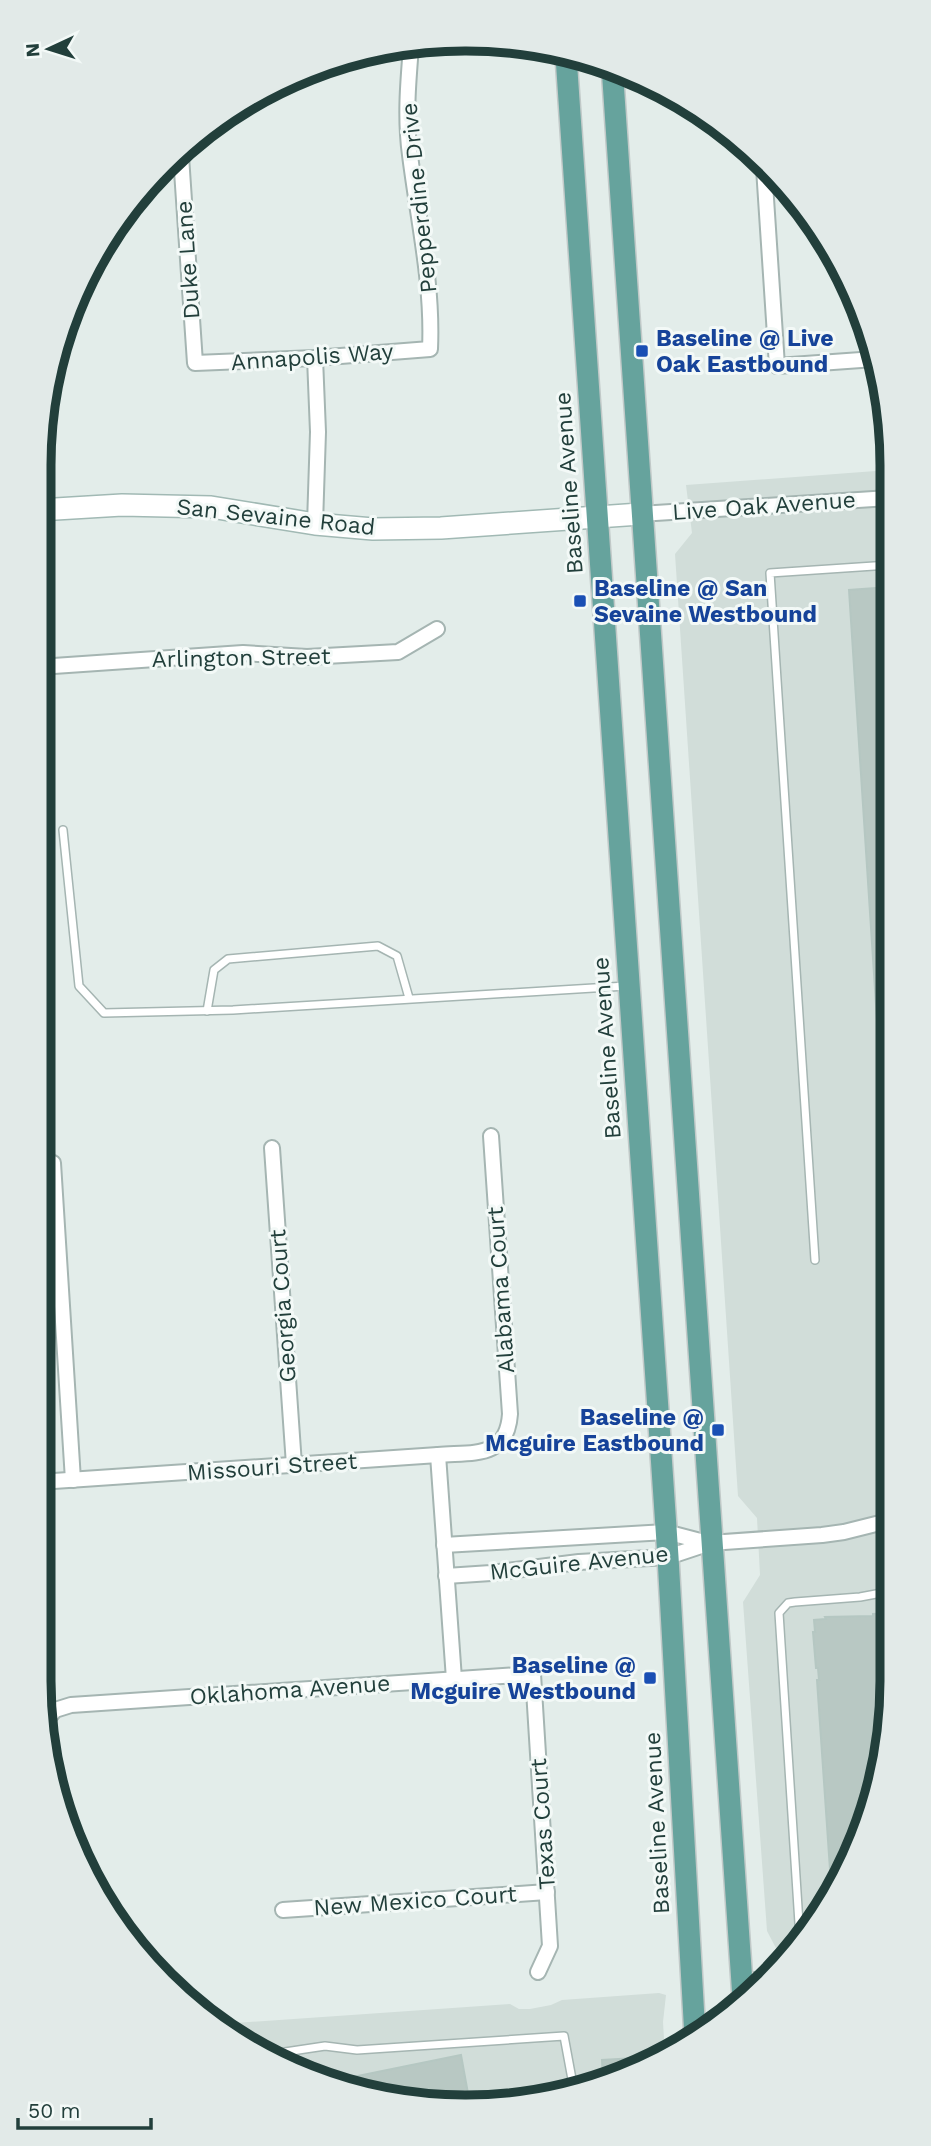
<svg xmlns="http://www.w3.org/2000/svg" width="931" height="2146" font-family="'Work Sans',sans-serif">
<rect width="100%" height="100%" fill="#e3edea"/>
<!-- built -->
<g fill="#d1ddd9">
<path d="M889 470 892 1680 870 1818 787 1962 779 1968 778 1952 767 1931 743 1602 760 1575 757 1518 738 1496 675 554 692 533 686 485Z"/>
<path d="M659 1993 666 1995 663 2022 665 2056 548 2099H383L252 2050 221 2024 510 2004 519 2009H530L551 2005 562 2000Z"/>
</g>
<!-- building -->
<g fill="#b8c8c3" stroke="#b5c7c2" stroke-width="2">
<path d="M889 587 891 1235 849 590Z"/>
<path d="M892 1613V1680L870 1818 831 1884 817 1680H819L818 1668H816L813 1632H815L814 1620 826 1619 825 1617 873 1616V1614Z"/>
<path d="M461 2055 469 2099H383L333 2081Z"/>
<path d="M652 2057V2060L603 2079 602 2060Z"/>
<path d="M540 2094 542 2099H512Z"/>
</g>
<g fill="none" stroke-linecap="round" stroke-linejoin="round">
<defs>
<g id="lane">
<path d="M63 830 79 986 104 1013 233 1010 626 986"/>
<path d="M207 1011 214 970 228 959 378 946 397 956 409 998"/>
<path d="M815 1260 770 573 889 565"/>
<path d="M800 1939 779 1613 788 1603 795 1602 860 1597 892 1591"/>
<path d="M742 1977 771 1975"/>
<path d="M265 2055 325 2046 357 2050 564 2036 574 2090"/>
</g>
<g id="street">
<path d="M181 156 195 363 315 358 430 349C433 283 418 220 410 155 405 119 408 83 411 47"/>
<path d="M764 168 777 366 875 359"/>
<path d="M640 514 889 498"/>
<path d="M315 524 318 432 315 358"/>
<path d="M39 667 243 653 307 657 398 652 437 629"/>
<path d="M272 1148 294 1465"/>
<path d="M53 1163 73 1480"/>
<path d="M438 1455 454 1679"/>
<path d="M39 1482 438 1455C473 1452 507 1459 510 1414L491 1136"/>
<path d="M444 1545 666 1532 708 1543"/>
<path d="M446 1576 491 1573 579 1562 668 1557 710 1543 822 1535 844 1532 892 1520"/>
<path d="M45 1722 55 1710 71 1705 533 1674 550 1946 538 1972"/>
<path d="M283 1910 547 1892"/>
</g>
<path id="secondary" d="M39 510 122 505 211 507 315 524 373 529 441 528 640 514"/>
<g id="primary">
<path d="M566 56 668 1557 695 2037"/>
<path d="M612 66C652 710 695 1354 743 1998"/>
</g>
</defs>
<!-- lane casing -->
<use href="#lane" stroke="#a5b5b2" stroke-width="10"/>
<!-- street casing -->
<use href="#street" stroke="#a5b5b2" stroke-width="18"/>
<!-- secondary casing -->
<use href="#secondary" stroke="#a1b9b4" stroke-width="24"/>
<!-- primary casing -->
<use href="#primary" stroke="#c1c9c8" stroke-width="24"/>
<!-- lane -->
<use href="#lane" stroke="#fff" stroke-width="7"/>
<!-- street -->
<use href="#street" stroke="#fff" stroke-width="14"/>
<!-- secondary -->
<use href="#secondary" stroke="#fff" stroke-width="21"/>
<!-- primary -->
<use href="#primary" stroke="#66a39d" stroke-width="21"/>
</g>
<!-- markers -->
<g fill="#1a4fb4" stroke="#f3f9f7" stroke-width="2.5">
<rect x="635" y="344" width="14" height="14" rx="3.5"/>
<rect x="573" y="594" width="14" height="14" rx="3.5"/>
<rect x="711" y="1423" width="14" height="14" rx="3.5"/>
<rect x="643" y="1671" width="14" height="14" rx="3.5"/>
</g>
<g text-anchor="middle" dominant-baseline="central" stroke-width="6" stroke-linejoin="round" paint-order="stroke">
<!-- street labels -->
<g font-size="23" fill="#223f3b" stroke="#f3f9f7">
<text transform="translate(419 198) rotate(-96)">Pepperdine Drive</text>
<text transform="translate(188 260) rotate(-94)">Duke Lane</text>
<text transform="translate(312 357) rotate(-4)">Annapolis Way</text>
<text transform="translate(569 483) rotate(-94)">Baseline Avenue</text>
<text transform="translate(764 506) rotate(-4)">Live Oak Avenue</text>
<text transform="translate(276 517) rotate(6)">San Sevaine Road</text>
<text transform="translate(241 658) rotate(-1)">Arlington Street</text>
<text transform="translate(607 1048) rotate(-94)">Baseline Avenue</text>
<text transform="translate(501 1290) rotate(-94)">Alabama Court</text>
<text transform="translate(283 1306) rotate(-94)">Georgia Court</text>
<text transform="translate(272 1467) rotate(-4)">Missouri Street</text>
<text transform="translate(579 1563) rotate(-6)">McGuire Avenue</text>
<text transform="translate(290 1690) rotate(-4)">Oklahoma Avenue</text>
<text transform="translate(657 1823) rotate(-93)">Baseline Avenue</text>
<text transform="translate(543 1824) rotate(-94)">Texas Court</text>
<text transform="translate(415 1901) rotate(-4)">New Mexico Court</text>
</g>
<!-- transit labels -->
<g font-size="23" font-weight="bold" fill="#164399" stroke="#f3f9f7" text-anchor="start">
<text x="656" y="338">Baseline @ Live<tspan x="656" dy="26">Oak Eastbound</tspan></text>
<text x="594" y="588">Baseline @ San<tspan x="594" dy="26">Sevaine Westbound</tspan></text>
<text x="704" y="1417" text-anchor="end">Baseline @<tspan x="704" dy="26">Mcguire Eastbound</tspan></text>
<text x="636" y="1665" text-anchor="end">Baseline @<tspan x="636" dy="26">Mcguire Westbound</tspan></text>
</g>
</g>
<!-- crop -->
<path d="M0 0H931V2146H0ZM465 51H466A414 414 0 0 1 880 465V1681A414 414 0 0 1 466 2095H465A414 414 0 0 1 51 1681V465A414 414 0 0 1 465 51Z" fill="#e2eae8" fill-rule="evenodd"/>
<path fill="none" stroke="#223f3b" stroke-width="9" d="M465 51H466A414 414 0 0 1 880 465V1681A414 414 0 0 1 466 2095H465A414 414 0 0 1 51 1681V465A414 414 0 0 1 465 51Z"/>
<!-- north arrow -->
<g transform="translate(49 49) rotate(266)" stroke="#f3f9f7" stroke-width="5" paint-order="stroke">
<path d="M0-5L12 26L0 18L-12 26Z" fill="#223f3b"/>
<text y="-10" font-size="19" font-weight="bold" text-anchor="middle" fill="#223f3b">N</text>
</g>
<!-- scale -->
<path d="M18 2118v10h133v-10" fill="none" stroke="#223f3b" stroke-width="3.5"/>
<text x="28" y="2118" font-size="21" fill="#223f3b" stroke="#f3f9f7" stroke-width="5" paint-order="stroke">50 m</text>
</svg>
